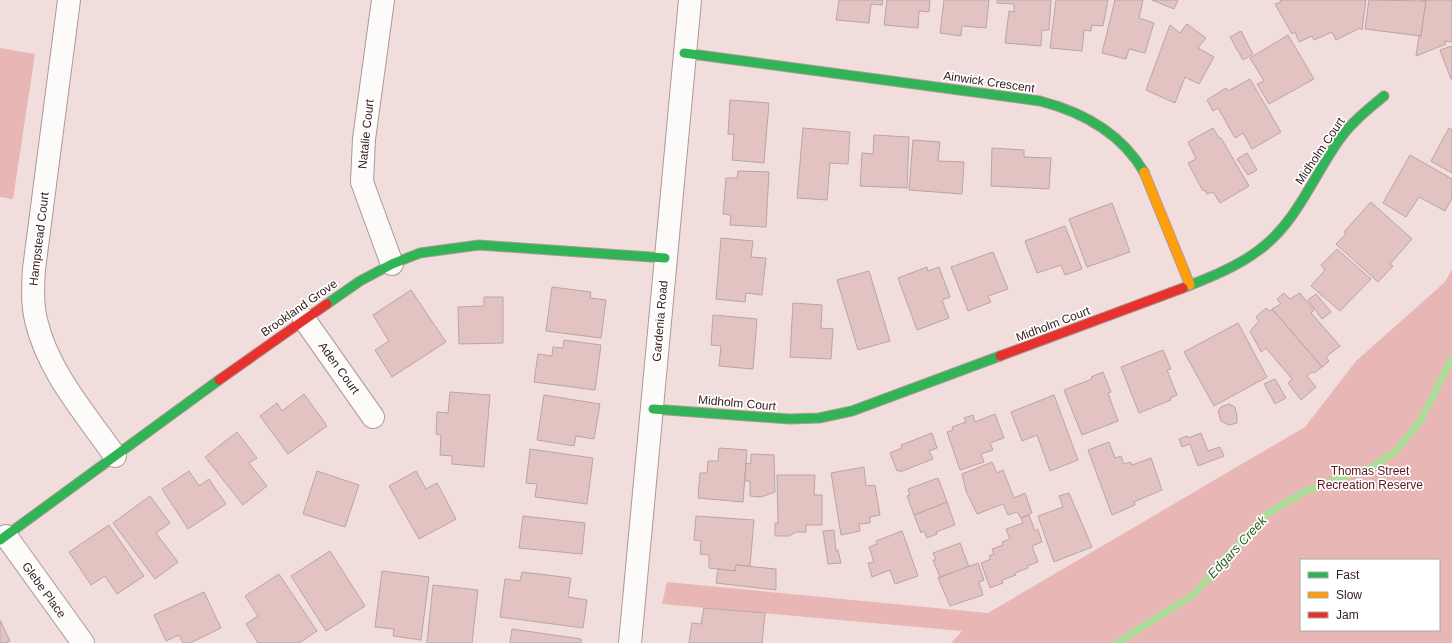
<svg xmlns="http://www.w3.org/2000/svg" width="1452" height="643" font-family="Helvetica,sans-serif">
<rect width="100%" height="100%" fill="#f2dddd"/>
<!-- green -->
<g fill="#e9b6b6" fill-rule="evenodd">
<path d="M0 48 35 54 13 199 0 197Z"/>
<path d="M1452 269V643H951L962 631 662 604 667 582 988 613 1305 427 1356 361 1445 282ZM1301 560H1439V630H1301Z"/>
</g>
<g fill="none" stroke-linecap="round" stroke-linejoin="round">
<!-- stream -->
<path stroke="#addd99" stroke-width="7" d="M1117 643 1194 594 1265 515 1306 491 1373 466 1395 452 1421 420 1452 358"/>
</g>
<!-- building -->
<g fill="#e3c2c2" stroke="#b9a5a5">
<path d="M839 0H883L882 5 871 4 869 23 836 20Z"/>
<path d="M887 0H930L929 12 919 11 918 28 884 25Z"/>
<path d="M944 0H989L986 28 962 26 961 36 940 33Z"/>
<path d="M997 0H1051L1049 30H1042L1041 46 1005 43 1009 11 1014 12V4L997 3Z"/>
<path d="M1056 0H1108L1103 26 1092 25 1091 31 1084 30 1082 51 1050 48Z"/>
<path d="M1115 0H1143L1139 18 1154 23 1145 53 1129 49 1126 59 1102 53Z"/>
<path d="M1152 0H1178L1174 9Z"/>
<path d="M1280 0H1366L1362 30 1360 28 1336 40 1332 32 1314 40 1312 36 1299 42 1295 32 1292 34 1275 4 1281 2Z"/>
<path d="M1369 0 1426 1 1421 36 1365 29Z"/>
<path d="M1452 0V42L1444 41 1446 44 1416 56 1419 36H1421L1426 1 1421 0Z"/>
<path d="M1187 24 1206 38 1198 48 1214 57 1199 84 1185 77 1175 103 1146 90 1170 25 1180 33Z"/>
<path d="M1241 31 1253 54 1243 60 1230 37Z"/>
<path d="M1288 35 1314 79 1269 104 1257 84 1264 81 1250 58Z"/>
<path d="M1452 46V79H1451L1440 50Z"/>
<path d="M1250 79 1281 132 1252 149 1243 133 1235 138 1218 108 1213 111 1207 100 1226 88 1228 91Z"/>
<path d="M730 100 769 103 764 163 732 160 734 134H728Z"/>
<path d="M803 128 850 132 848 164 830 163 827 200 797 198Z"/>
<path d="M1213 128 1220 139 1221 138 1249 186 1220 203 1213 192 1207 194 1205 190 1203 191 1188 163 1196 159 1188 142Z"/>
<path d="M1449 128 1452 130V173L1431 161Z"/>
<path d="M874 135 909 137 907 188 860 186 862 153 873 154Z"/>
<path d="M913 140 940 142 938 161 964 162 962 194 909 190Z"/>
<path d="M992 148 1024 150V157L1051 158 1049 189 991 186Z"/>
<path d="M1247 153 1257 170 1248 175 1237 159Z"/>
<path d="M1410 155 1452 179V198L1445 211 1419 197 1406 217 1383 203Z"/>
<path d="M738 171 769 172 766 227 730 225 731 215 723 214 726 178H737Z"/>
<path d="M1371 202 1412 239 1390 264 1393 266 1378 282 1336 244 1346 234 1344 232Z"/>
<path d="M1112 203 1130 252 1087 267 1069 219Z"/>
<path d="M1065 226 1082 269 1065 275 1061 265 1037 273 1025 241Z"/>
<path d="M721 238 753 241 751 257 766 258 762 295 746 293 745 302 716 299Z"/>
<path d="M1337 249 1371 279 1340 311 1311 286 1325 270 1321 265Z"/>
<path d="M993 252 1008 289 988 296 991 302 968 311 951 267Z"/>
<path d="M927 267 928 271 939 267 950 297 942 300 949 318 917 330 898 278Z"/>
<path d="M869 271 890 341 858 350 837 280Z"/>
<path d="M552 287 591 292 590 298 606 300 601 338 546 331Z"/>
<path d="M411 290 446 342 392 377 375 350 389 341 373 315Z"/>
<path d="M1284 293 1290 299 1300 293 1314 310 1311 313 1340 346 1326 357 1329 361 1322 367 1272 309 1281 304 1277 299Z"/>
<path d="M1316 294 1331 312 1322 319 1308 300Z"/>
<path d="M484 297H503V343L459 344 458 307 484 306Z"/>
<path d="M793 303 822 305 821 328 833 329 831 359 790 357Z"/>
<path d="M1266 308 1270 311 1272 309 1322 367 1314 373 1312 372 1307 376 1316 387 1301 400 1288 383 1292 379 1266 348 1261 352 1250 331 1259 321 1256 317Z"/>
<path d="M713 315 757 319 753 369 719 366 721 346 711 345Z"/>
<path d="M1238 323 1267 377 1214 406 1184 352Z"/>
<path d="M564 340 601 345 595 390 534 382 538 354 552 356 553 347 563 348Z"/>
<path d="M1163 350 1171 369 1167 370 1177 395 1170 398 1171 400 1139 413 1121 367Z"/>
<path d="M1103 372 1111 392 1108 393 1118 421 1082 435 1064 390 1092 379 1091 377Z"/>
<path d="M1275 379 1286 398 1275 404 1264 384Z"/>
<path d="M450 392 490 395 484 467 452 464V456L440 455 441 435 436 434 437 412 448 413Z"/>
<path d="M304 394 327 426 288 454 260 416 277 403 282 411Z"/>
<path d="M544 395 600 404 594 439 576 436 574 446 537 440Z"/>
<path d="M1054 395 1078 460 1050 471 1037 435 1022 441 1011 412Z"/>
<path d="M1229 404 1235 407 1237 416V423L1229 425 1221 421 1218 411 1221 407Z"/>
<path d="M995 414 1004 438 990 443 993 450 981 454 984 462 960 470 947 432 953 430 952 427 966 422 964 418 973 415 975 422Z"/>
<path d="M237 432 257 458 249 463 267 486 243 505 205 457Z"/>
<path d="M932 433 937 448 929 451 933 459 900 472V470L897 471 890 453 902 448 901 445Z"/>
<path d="M1201 433 1208 451 1220 447 1224 456 1198 466 1190 444 1182 447 1179 439 1187 436 1188 438Z"/>
<path d="M1109 442 1115 458 1121 456 1124 464 1131 462 1132 465 1151 458 1162 490 1134 502 1135 505 1112 515 1088 450Z"/>
<path d="M719 448 747 450 743 502 698 498 700 473H707L708 461H718Z"/>
<path d="M530 449 593 458 587 504 535 497 537 484 526 483Z"/>
<path d="M751 454 774 455 775 492 761 497 750 496V481H745L746 463 751 464Z"/>
<path d="M992 462 997 473 1003 470 1014 498 1025 493 1032 513 1021 518 1017 512 1008 515 1003 504 977 514 966 491 962 474Z"/>
<path d="M864 467 866 486 875 485 880 515 870 517V523L859 524 860 531 841 535 831 473Z"/>
<path d="M189 471 199 486 209 479 226 504 188 529 162 489Z"/>
<path d="M317 471 359 485 345 527 303 514Z"/>
<path d="M416 471 426 489 437 483 456 519 419 539 389 486Z"/>
<path d="M777 475H815L814 495H822V525H806V532H796L789 536H775V523H778Z"/>
<path d="M938 478 947 502 914 515 907 496 910 495 908 489Z"/>
<path d="M1069 493 1092 547 1054 562 1038 516 1063 507 1059 496Z"/>
<path d="M150 496 170 523 156 533 178 562 155 579 113 523Z"/>
<path d="M947 502 955 525 936 532 937 534 927 538 924 531 921 533 914 515Z"/>
<path d="M1029 515 1035 531 1038 529 1042 542 1032 546 1038 562 1027 566 1028 568 1015 573 1016 575 1002 580 1003 583 990 588 981 563 991 559 989 556 994 554 992 549 1003 545 1002 542 1010 539 1006 529 1023 523 1021 518Z"/>
<path d="M523 516 585 523 582 554 519 548Z"/>
<path d="M696 516 754 520 750 566 736 565 735 571 709 568V555L700 554 701 541 694 540Z"/>
<path d="M109 525 144 576 117 594 105 576 91 585 69 552Z"/>
<path d="M834 530 836 551 838 550 841 563 828 564 823 531Z"/>
<path d="M902 531 918 576 895 584 890 570 872 577 868 563 874 562 869 547 877 544 876 541Z"/>
<path d="M960 543 969 567 940 577 933 560H936L933 553Z"/>
<path d="M330 551 365 606 326 631 291 576Z"/>
<path d="M978 563 984 580 979 582 983 595 950 606 938 578Z"/>
<path d="M736 565 776 569V590L716 583 718 569 735 571Z"/>
<path d="M382 571 429 577 421 640 393 636 394 629 375 627Z"/>
<path d="M522 572 571 578 568 597 587 600 583 628 500 617 505 579 520 581Z"/>
<path d="M279 574 317 631 299 643H258L246 624 258 616 245 596Z"/>
<path d="M433 585 478 590 472 643H427Z"/>
<path d="M204 592 221 628 190 643H183L179 635 166 641 154 615Z"/>
<path d="M704 608 765 613 762 643H689L692 623 701 624Z"/>
<path d="M0 620 10 641 6 643H0Z"/>
<path d="M512 629 581 639V643H510Z"/>
</g>
<g fill="none" stroke-linecap="round" stroke-linejoin="round">
<defs>
<g id="street">
<path d="M69 0 34 269C33 286 32 303 36 320 48 372 85 413 115 456"/>
<path d="M383 0 364 139 362 182 392 264"/>
<path d="M304 319 373 417"/>
<path d="M6 536 83 643"/>
<path d="M630 643 690 0"/>
</g>
<g id="fast">
<path d="M684 53 1040 101C1083 112 1121 133 1144 172"/>
<path d="M1183 288C1208 278 1237 267 1259 250 1296 223 1313 177 1339 140 1351 123 1367 110 1384 96"/>
<path d="M327 304 360 281 392 264 420 253 479 245 665 258"/>
<path d="M653 409 789 419 819 418 852 411 1000 356"/>
<path d="M0 540 219 380"/>
</g>
<path id="slow" d="M1144 172 1190 285"/>
<g id="jam">
<path d="M1000 356 1183 288"/>
<path d="M219 380 327 304"/>
</g>
</defs>
<!-- street casing -->
<use href="#street" stroke="#ad9999" stroke-width="24"/>
<!-- fast casing -->
<use href="#fast" stroke="#ad9999" stroke-width="11"/>
<!-- slow casing -->
<use href="#slow" stroke="#ad9999" stroke-width="11"/>
<!-- jam casing -->
<use href="#jam" stroke="#ad9999" stroke-width="11"/>
<!-- street -->
<use href="#street" stroke="#fdfafa" stroke-width="22"/>
<!-- fast -->
<use href="#fast" stroke="#30b455" stroke-width="9"/>
<!-- slow -->
<use href="#slow" stroke="#ff9f0a" stroke-width="9"/>
<!-- jam -->
<use href="#jam" stroke="#e5322d" stroke-width="9"/>
</g>
<g text-anchor="middle" dominant-baseline="central" stroke-width="3.5" stroke-linejoin="round" paint-order="stroke">
<!-- street labels -->
<g font-size="12" fill="#382121" stroke="#fff">
<text transform="translate(989 82) rotate(8)">Ainwick Crescent</text>
<text transform="translate(366 134) rotate(-84)">Natalie Court</text>
<text transform="translate(1320 151) rotate(-56)">Midholm Court</text>
<text transform="translate(39 239) rotate(-83)">Hampstead Court</text>
<text transform="translate(299 308) rotate(-35)">Brookland Grove</text>
<text transform="translate(660 321) rotate(-85)">Gardenia Road</text>
<text transform="translate(1053 324) rotate(-21)">Midholm Court</text>
<text transform="translate(339 368) rotate(54)">Aden Court</text>
<text transform="translate(737 403) rotate(5)">Midholm Court</text>
<text transform="translate(44 590) rotate(54)">Glebe Place</text>
</g>
<!-- park labels -->
<g font-size="12" fill="#61141d" stroke="#fff">
<text x="1370" y="471">Thomas Street<tspan x="1370" dy="14">Recreation Reserve</tspan></text>
</g>
<!-- water labels -->
<g font-size="13" font-style="italic" fill="#2f6122" stroke="#fff">
<text transform="translate(1237 547) rotate(-47)">Edgars Creek</text>
</g>
</g>
<!-- legend -->
<rect x="1300" y="559" width="140" height="72" fill="#ffffff" stroke="#afa6a6"/>
<rect x="1308" y="572" width="20" height="6" fill="#30b455" stroke="#afa6a6"/>
<text x="1336" y="579" font-size="12" fill="#382121">Fast</text>
<rect x="1308" y="592" width="20" height="6" fill="#ff9f0a" stroke="#afa6a6"/>
<text x="1336" y="599" font-size="12" fill="#382121">Slow</text>
<rect x="1308" y="612" width="20" height="6" fill="#e5322d" stroke="#afa6a6"/>
<text x="1336" y="619" font-size="12" fill="#382121">Jam</text>
</svg>
